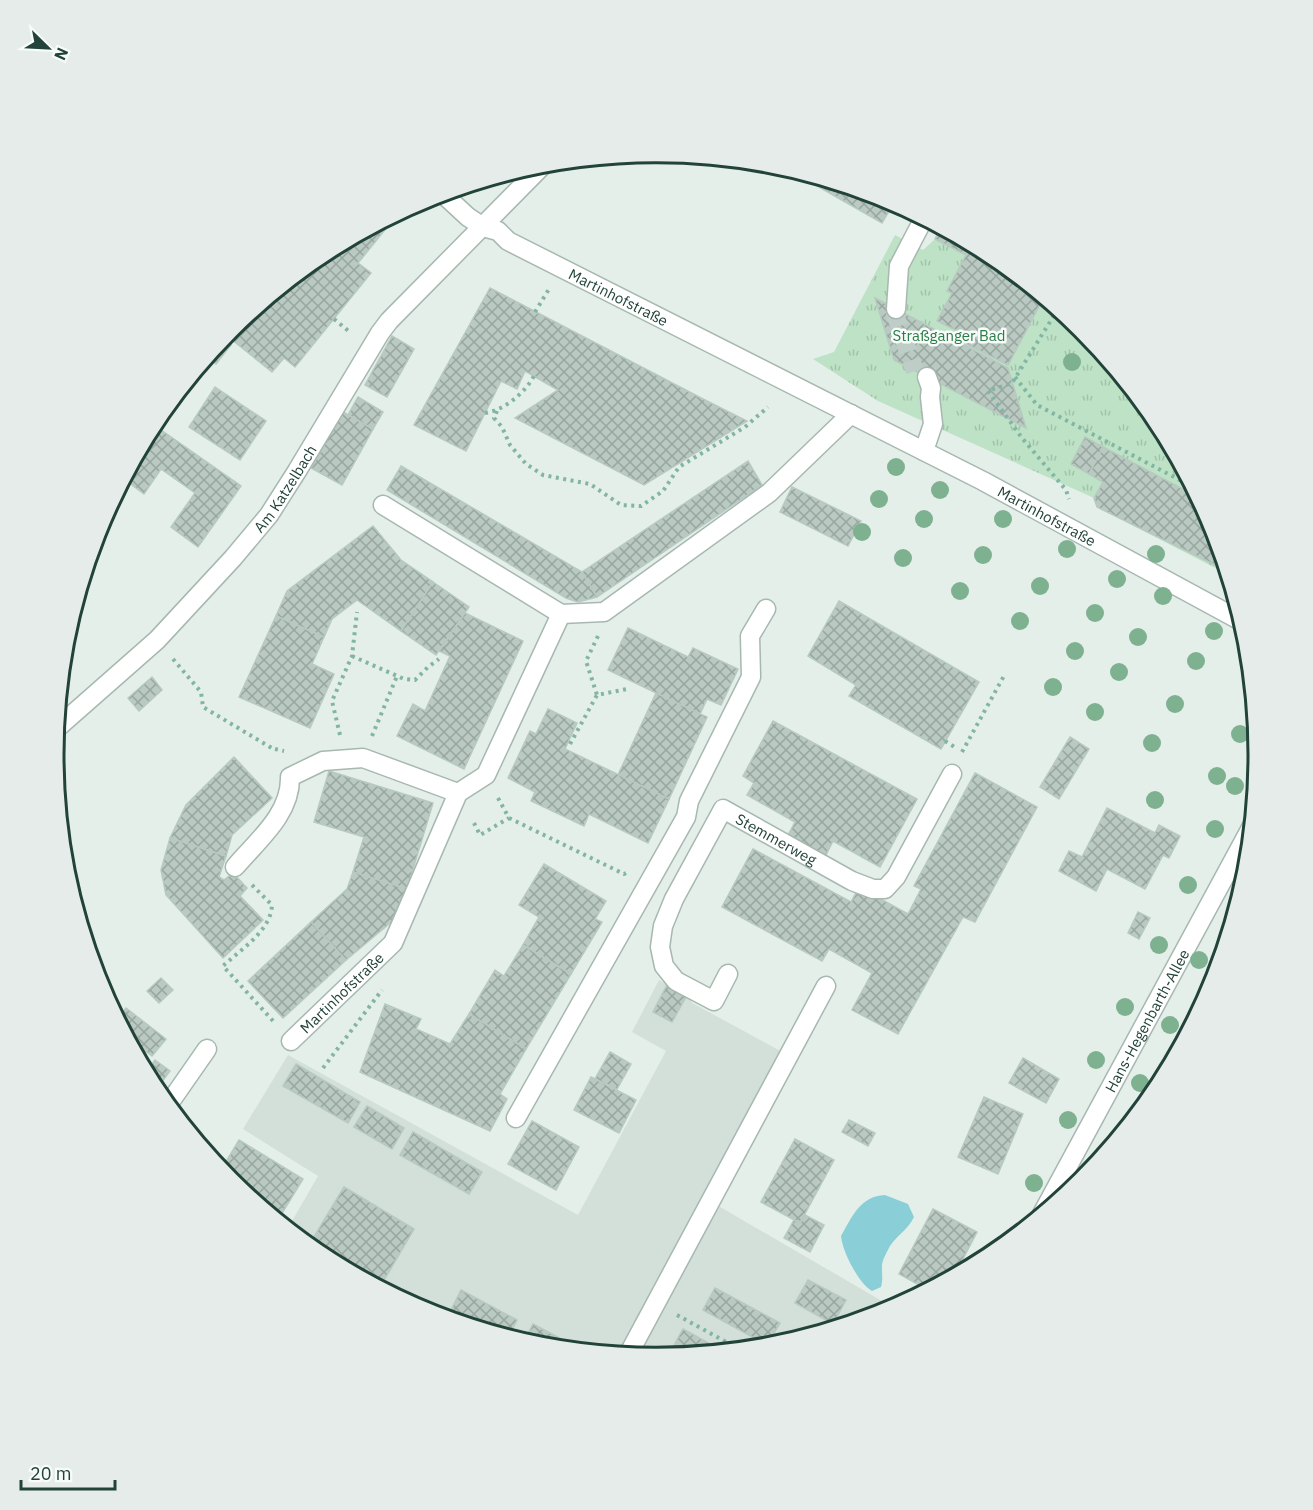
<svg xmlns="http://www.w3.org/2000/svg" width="1313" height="1510" font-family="'IBM Plex Sans',sans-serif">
<defs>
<pattern id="park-tufts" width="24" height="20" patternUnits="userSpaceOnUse" patternTransform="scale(1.5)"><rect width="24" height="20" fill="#bde2c5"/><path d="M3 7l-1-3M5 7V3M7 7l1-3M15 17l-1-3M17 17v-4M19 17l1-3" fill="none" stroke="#a2c3aa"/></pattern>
<pattern id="building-cross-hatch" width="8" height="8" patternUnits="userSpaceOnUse" patternTransform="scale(1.5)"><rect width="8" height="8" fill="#bacac3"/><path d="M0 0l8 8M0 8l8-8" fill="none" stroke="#97a69f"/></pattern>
</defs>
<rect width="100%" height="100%" fill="#e5efea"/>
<!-- built -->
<path fill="#d3dfd9" d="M659 980 689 996 692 1003 788 1055 710 1201 894 1308 774 1346 656 1357 539 1346 426 1312 321 1256 288 1228 318 1176 243 1129 288 1055 578 1215 666 1051 632 1032Z"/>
<!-- park -->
<path fill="url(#park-tufts)" d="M941 227 992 254 1083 329 1158 421 1213 525 1229 575 1097 507 1094 498 878 401 813 359 834 352 895 235 923 250 935 239Z"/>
<!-- water -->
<path fill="#8acfd7" d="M885 1195 908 1204 914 1217C907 1231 898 1234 890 1246 887 1252 881 1262 882 1268 882 1276 883 1279 881 1287L872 1291C859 1284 842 1251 841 1236 852 1217 860 1196 885 1195Z"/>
<!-- building -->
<g fill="url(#building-cross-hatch)" stroke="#b7cac1" stroke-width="1.5">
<path d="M798 171 887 198 904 207 899 216 889 211 882 223 796 174Z"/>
<path d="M390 218 393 220 358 263 371 273 295 367 284 358 272 372 226 335 322 254Z"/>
<path d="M941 227 992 254 1044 297 1008 365 962 342 966 335 937 321 952 293 947 291 966 255 935 239Z"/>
<path d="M490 288 703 399 747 421 644 485 515 418 558 390 525 371 517 389 501 381 466 451 414 425Z"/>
<path d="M875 298 1008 368 1026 428 894 360Z"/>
<path d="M392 336 414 349 387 397 365 385Z"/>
<path d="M223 339 231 345 216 364 207 357Z"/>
<path d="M215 387 266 421 240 460 189 427Z"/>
<path d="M358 397 383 412 373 429 348 415Z"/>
<path d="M343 412 373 429 342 485 311 468Z"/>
<path d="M154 425 241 486 198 547 171 527 195 493 161 469 144 494 124 479Z"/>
<path d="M1085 437 1103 447 1089 474 1071 464Z"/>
<path d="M1103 447 1198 497 1213 525 1227 571 1097 507 1094 498 1103 482 1089 474Z"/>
<path d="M748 461 762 485 597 597 582 572Z"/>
<path d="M401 466 582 572 597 597 578 602 566 598 387 490Z"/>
<path d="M792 487 861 521 848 546 780 512Z"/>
<path d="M373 526 401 560 433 582 401 631 357 600 332 619 324 637 276 616 287 591Z"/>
<path d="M433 582 469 607 436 655 401 631Z"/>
<path d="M839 601 979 682 941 749 849 696 856 685 808 656Z"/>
<path d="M465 613 523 641 464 769 397 736 413 704 425 711 450 656 439 651Z"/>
<path d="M276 616 324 637 312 664 334 674 310 728 239 697Z"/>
<path d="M628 628 688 657 693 648 738 669 721 705 707 699 700 714 608 670Z"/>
<path d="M152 677 162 690 139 711 128 698Z"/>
<path d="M656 693 707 717 669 799 618 775Z"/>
<path d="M548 709 577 723 565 749 669 799 648 843 589 814 584 826 531 801 535 792 508 778 530 731 536 734Z"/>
<path d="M773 721 917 799 880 867 833 841 825 857 787 837 795 822 747 795 754 783 743 776Z"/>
<path d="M1070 737 1089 749 1059 799 1040 787Z"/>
<path d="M234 757 272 798 232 835 226 856 170 838 186 805Z"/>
<path d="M329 771 433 803 407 889 353 872 364 837 314 822Z"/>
<path d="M975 773 1037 807 975 922 963 917 898 1034 852 1010 872 973 829 949 822 961 722 907 753 849 851 902 859 887 908 914 921 889 914 886Z"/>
<path d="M1107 808 1155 833 1159 825 1180 836 1169 858 1163 855 1145 889 1107 869 1096 891 1059 871 1069 851 1082 857Z"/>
<path d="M170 838 226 856 219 877 224 880 233 873 247 888 240 896 263 920 223 958 166 895 161 870Z"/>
<path d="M544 864 606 901 595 919 602 922 571 974 523 945 539 917 519 905Z"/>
<path d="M353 872 407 889 396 918 346 960 311 922 347 889Z"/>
<path d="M1138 912 1150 918 1139 939 1128 933Z"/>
<path d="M311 922 346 960 283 1018 248 981Z"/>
<path d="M523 945 571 974 526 1049 469 1014 495 970 504 976Z"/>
<path d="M161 978 173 990 159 1003 147 991Z"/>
<path d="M667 985 687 995 672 1022 653 1012Z"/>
<path d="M385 1004 421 1019 416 1029 450 1044 469 1014 526 1049 500 1094 507 1099 490 1131 360 1072Z"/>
<path d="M126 1008 166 1039 152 1056 127 1037 118 1019Z"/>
<path d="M610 1052 631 1064 617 1089 595 1079Z"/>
<path d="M1023 1058 1059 1079 1046 1103 1009 1083Z"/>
<path d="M155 1060 170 1071 156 1090 146 1072Z"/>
<path d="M296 1064 360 1102 348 1123 283 1086Z"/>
<path d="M591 1077 636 1100 619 1133 574 1110Z"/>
<path d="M984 1097 1023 1114 998 1174 958 1157Z"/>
<path d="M367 1106 404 1128 392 1149 354 1127Z"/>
<path d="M849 1120 875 1133 868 1146 842 1132Z"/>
<path d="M532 1121 579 1147 556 1190 508 1164Z"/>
<path d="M413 1132 482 1172 469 1194 400 1155Z"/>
<path d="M795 1139 834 1160 800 1223 761 1202Z"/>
<path d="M239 1140 303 1179 278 1220 230 1181 221 1170Z"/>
<path d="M344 1187 414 1229 380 1287 321 1256 309 1245Z"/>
<path d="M933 1209 977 1232 954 1276 928 1290 899 1274Z"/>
<path d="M805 1215 824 1225 810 1252 784 1238 794 1220 800 1223Z"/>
<path d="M808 1280 846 1300 833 1324 795 1303Z"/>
<path d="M715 1288 780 1323 767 1345 703 1310Z"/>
<path d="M461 1290 517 1320 508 1337 447 1318Z"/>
<path d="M533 1324 582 1350 539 1346 524 1341Z"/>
<path d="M683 1329 723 1351 668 1356Z"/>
</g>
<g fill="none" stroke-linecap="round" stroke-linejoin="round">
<!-- minor-tunnel -->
<path stroke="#becdc7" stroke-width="18" stroke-dasharray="18 9" stroke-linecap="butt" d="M896 309 895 314 915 371"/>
<defs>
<g id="minor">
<path id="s1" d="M442 193 468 217 483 227 498 231 508 241 983 481 1243 622"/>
<path d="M896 309 899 266 924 218"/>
<path d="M924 451 933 424 930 397 931 388 927 377"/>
<path d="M383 505 561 614 604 612 769 493 851 414"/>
<path id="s2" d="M57 728 157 640 233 558 269 515 297 471 380 333 389 321 545 163"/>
<path d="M235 867C258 840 291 814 290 777L323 761 363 758 458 793"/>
<path id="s3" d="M728 974 714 1001 676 981 664 966 660 947 663 926 674 899 723 809 852 881 873 889H885L896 877 952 774"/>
<path id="s4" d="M291 1041 393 943 458 793 486 775 561 614"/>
<path d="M168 1105 207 1049"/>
<path d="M516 1118 686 817 689 801 751 677 750 636 766 609"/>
<path id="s5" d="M1042 1214 1252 826"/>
<path d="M628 1355 826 986"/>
</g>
</defs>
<!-- minor casing -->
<use href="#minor" stroke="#a7b8b1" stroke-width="21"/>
<!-- path -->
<g stroke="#83b5a4" stroke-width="4" stroke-dasharray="3 4.5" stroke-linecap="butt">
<path d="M1058 309 1012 383 988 391 1022 438 1066 490 1069 499"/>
<path d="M535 312 549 289"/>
<path d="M334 319 351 333"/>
<path d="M1015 377 1037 405 1193 487"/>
<path d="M497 411 494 418 502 427 510 445 526 464 543 475 590 484 621 505 641 506 663 491 679 467 745 427 768 407"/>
<path d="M485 413C504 410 524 394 534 376"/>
<path d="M598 636 586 661 597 695 627 689"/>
<path d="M352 656 404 679 415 680 428 667 439 659"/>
<path d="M173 659 201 692 203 707 275 750"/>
<path d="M340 735 332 701 352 656 357 612"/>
<path d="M372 736 397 676"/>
<path d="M945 741 956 748"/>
<path d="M570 744 597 695"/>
<path d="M275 749 284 751"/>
<path d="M962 752 1005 674"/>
<path d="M498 798 509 818"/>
<path d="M509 818 624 874 626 873"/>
<path d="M474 823 480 835 509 818"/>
<path d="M252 885 272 905C271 931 240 950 223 966L274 1022"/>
<path d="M323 1068 382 990"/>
<path d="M677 1315 739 1349"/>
</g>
<!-- minor -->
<use href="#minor" stroke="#fff" stroke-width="18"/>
</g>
<!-- trees -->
<g fill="#7eb190">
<circle cx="1072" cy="362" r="9"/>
<circle cx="896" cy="467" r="9"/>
<circle cx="940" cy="490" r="9"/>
<circle cx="879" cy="499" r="9"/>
<circle cx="924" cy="519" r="9"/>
<circle cx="1003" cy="519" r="9"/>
<circle cx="862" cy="532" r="9"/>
<circle cx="1067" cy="549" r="9"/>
<circle cx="1156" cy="554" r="9"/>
<circle cx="983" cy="555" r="9"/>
<circle cx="903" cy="558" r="9"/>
<circle cx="1117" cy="579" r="9"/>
<circle cx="1040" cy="586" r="9"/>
<circle cx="960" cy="591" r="9"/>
<circle cx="1163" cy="596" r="9"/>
<circle cx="1095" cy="613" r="9"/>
<circle cx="1020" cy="621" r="9"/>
<circle cx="1214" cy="631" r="9"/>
<circle cx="1138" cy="637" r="9"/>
<circle cx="1075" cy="651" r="9"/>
<circle cx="1196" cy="661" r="9"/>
<circle cx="1119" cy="672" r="9"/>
<circle cx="1053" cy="687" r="9"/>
<circle cx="1175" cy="704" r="9"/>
<circle cx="1095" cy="712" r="9"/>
<circle cx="1240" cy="734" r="9"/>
<circle cx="1152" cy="743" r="9"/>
<circle cx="1217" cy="776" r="9"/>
<circle cx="1235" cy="786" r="9"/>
<circle cx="1155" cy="800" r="9"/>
<circle cx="1215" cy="829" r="9"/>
<circle cx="1188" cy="885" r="9"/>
<circle cx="1159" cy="945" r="9"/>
<circle cx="1199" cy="960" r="9"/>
<circle cx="1125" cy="1007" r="9"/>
<circle cx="1170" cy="1025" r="9"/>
<circle cx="1096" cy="1060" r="9"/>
<circle cx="1140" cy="1083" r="9"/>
<circle cx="1068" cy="1120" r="9"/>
<circle cx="1034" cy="1183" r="9"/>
</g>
<g text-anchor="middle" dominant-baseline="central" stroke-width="5" stroke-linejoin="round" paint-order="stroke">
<!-- street labels -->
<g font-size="15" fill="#224339" stroke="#f7fbf9">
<text stroke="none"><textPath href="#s1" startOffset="207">Martinhofstraße</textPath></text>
<text stroke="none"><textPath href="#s2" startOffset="332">Am Katzelbach</textPath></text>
<text stroke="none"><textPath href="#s1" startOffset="688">Martinhofstraße</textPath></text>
<text stroke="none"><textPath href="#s3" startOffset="326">Stemmerweg</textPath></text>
<text stroke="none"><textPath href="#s4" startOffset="70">Martinhofstraße</textPath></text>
<text stroke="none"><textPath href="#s5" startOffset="220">Hans-Hegenbarth-Allee</textPath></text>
</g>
<!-- park labels -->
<g font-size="15" fill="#297e46" stroke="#f7fbf9">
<text x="949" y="335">Straßganger Bad</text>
</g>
</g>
<!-- crop -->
<path d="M0 0H1313V1510H0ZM64 755a592 592 0 1 1 1184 0a592 592 0 1 1-1184 0Z" fill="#e6ecea" fill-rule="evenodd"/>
<path fill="none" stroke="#224339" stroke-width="3" d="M64 755a592 592 0 1 1 1184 0a592 592 0 1 1-1184 0Z"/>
<!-- north arrow -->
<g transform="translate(48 48) rotate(114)" stroke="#f7fbf9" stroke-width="4.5" paint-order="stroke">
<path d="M0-4.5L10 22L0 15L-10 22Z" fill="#224339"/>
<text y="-9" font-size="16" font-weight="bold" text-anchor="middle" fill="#224339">N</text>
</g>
<!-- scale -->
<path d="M21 1480v9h94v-9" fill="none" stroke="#224339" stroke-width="3"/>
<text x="30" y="1480" font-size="18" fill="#224339" stroke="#f7fbf9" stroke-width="4.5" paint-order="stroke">20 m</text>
</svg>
